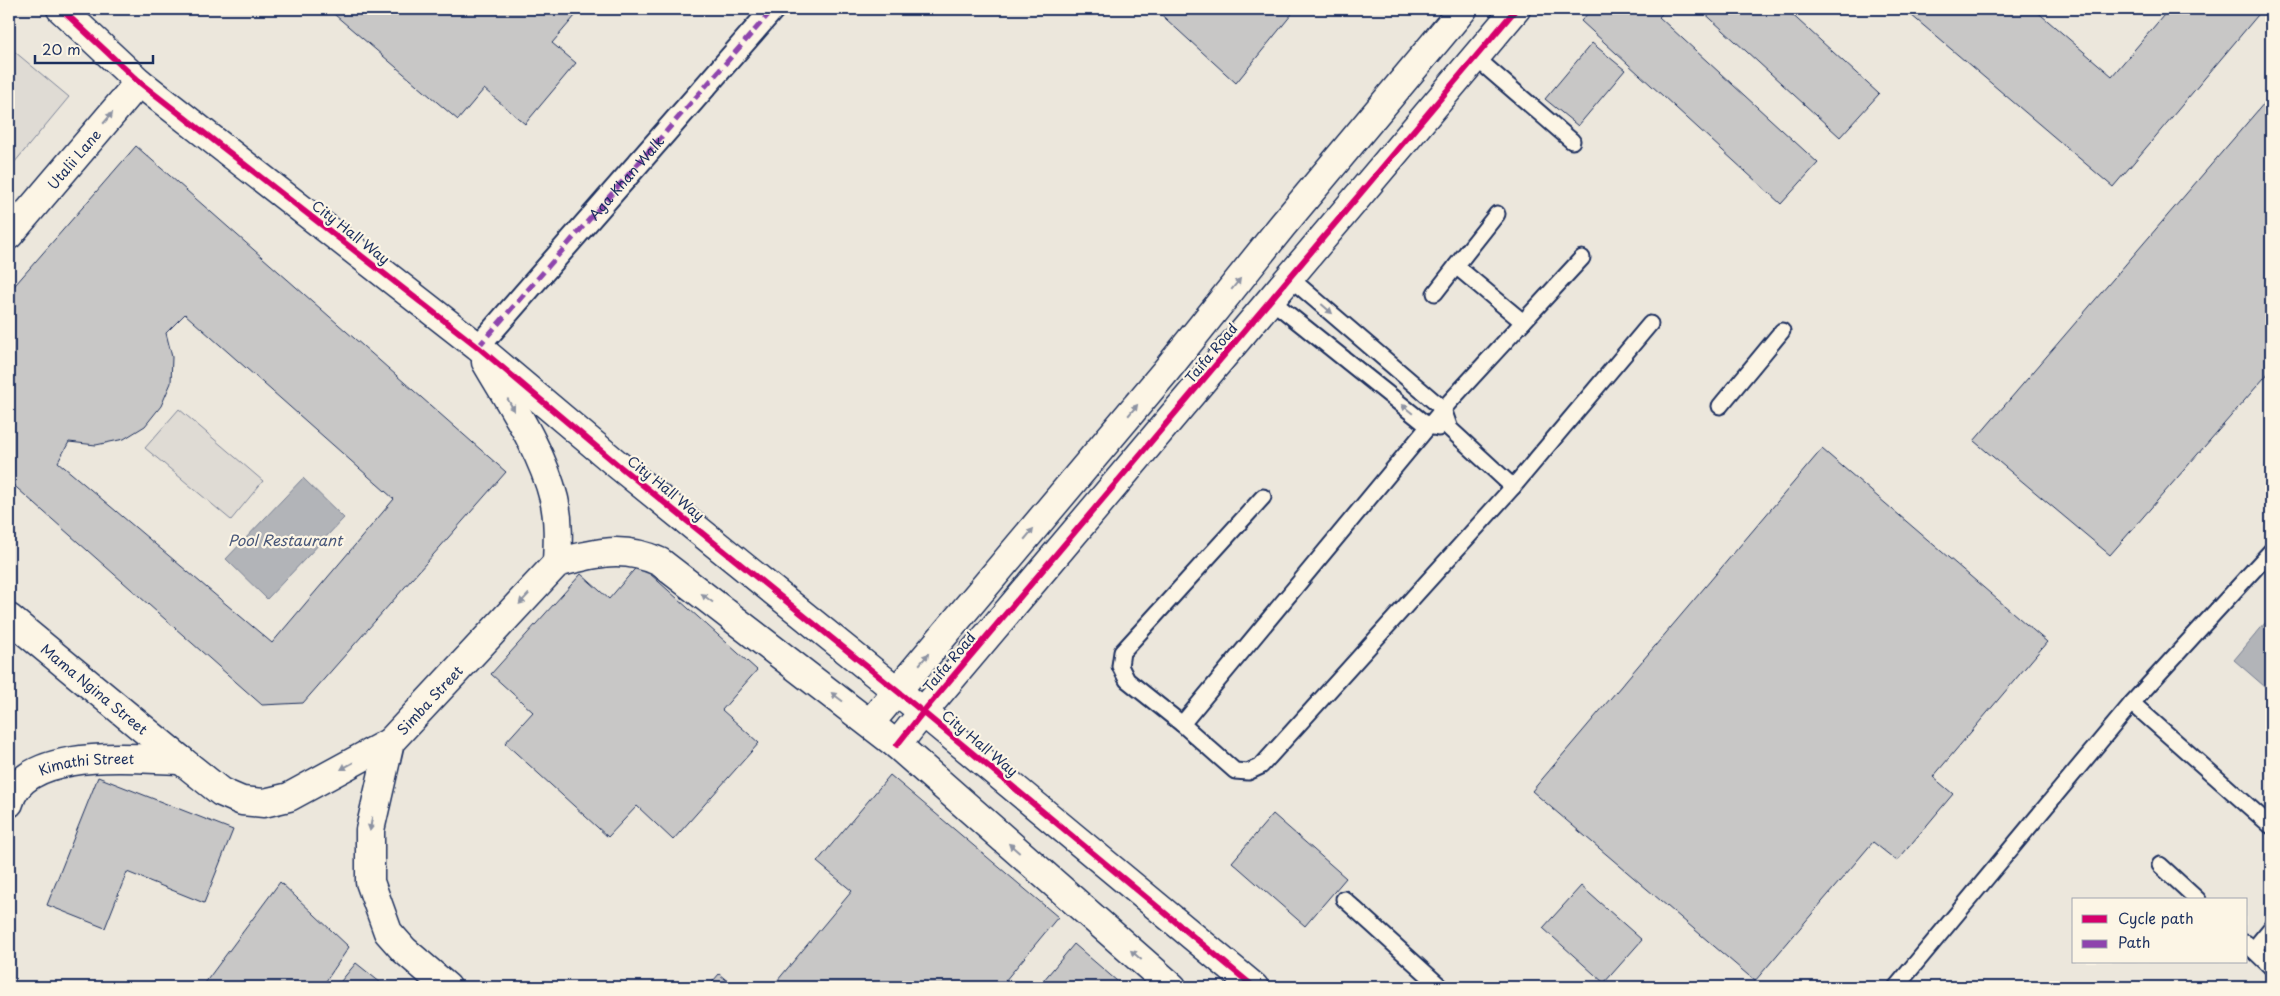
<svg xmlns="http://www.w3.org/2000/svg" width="2280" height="996" font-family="'Playpen Sans',sans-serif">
<rect width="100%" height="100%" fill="#fcf5e5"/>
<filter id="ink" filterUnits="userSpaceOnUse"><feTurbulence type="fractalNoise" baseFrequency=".02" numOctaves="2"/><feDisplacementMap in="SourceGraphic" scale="10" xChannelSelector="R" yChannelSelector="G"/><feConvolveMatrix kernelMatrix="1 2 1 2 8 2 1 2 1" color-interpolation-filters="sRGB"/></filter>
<g filter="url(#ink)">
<!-- built -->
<path fill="#ece7dc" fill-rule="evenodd" d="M9 9H2271V987H9ZM2074 900H2246V962H2074Z"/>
<!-- green -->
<g fill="#dfdbd4" stroke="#7d8599">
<path d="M9 47 69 97 9 169Z"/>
<path d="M179 409 263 481 231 520 145 448Z"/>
</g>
<!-- water -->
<g fill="#b2b4b8" stroke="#767f94">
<path d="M303 478 344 518 267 599 226 559Z"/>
<path d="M2271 616V692L2234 660Z"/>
</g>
<!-- building -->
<g fill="#c8c7c6" stroke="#1b2f5e" fill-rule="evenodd">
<path d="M328 9H581L552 43 576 63 525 124 484 89 458 120Z"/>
<path d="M1155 9H1296L1236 83Z"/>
<path d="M1592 9H1667L1659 17 1818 163 1781 204 1581 21Z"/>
<path d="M1700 9H1786L1879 94 1840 137Z"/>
<path d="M1904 9H2034L2112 76 2169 9H2263L2113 187Z"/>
<path d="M1592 43 1625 70 1578 126 1545 99Z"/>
<path d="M2271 95V370L2110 555 1974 441Z"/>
<path d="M136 146 506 472 303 703 262 705 9 481V292ZM185 314 394 499 272 643 58 462 69 442 96 445 124 439 145 426 161 406 171 383 172 357 166 333Z"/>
<path d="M1822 449 2047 642 1933 777 1953 794 1897 861 1873 842 1755 981 1532 791Z"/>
<path d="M639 564 757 670 722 710 759 743 673 840 637 806 608 837 505 743 533 712 491 674 581 574 609 599Z"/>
<path d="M890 775 1058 917 1005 981 1009 987H772L852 891 817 862Z"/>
<path d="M98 777 233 830 204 903 127 872 105 928 47 905Z"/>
<path d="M1273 814 1346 878 1305 926 1232 862Z"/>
<path d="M280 882 349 947 322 987H202Z"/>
<path d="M1581 886 1642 940 1604 983 1543 928Z"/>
<path d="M1074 944 1124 987H1038Z"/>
<path d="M356 963 386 987H336Z"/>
<path d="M719 974 735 987H708Z"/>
</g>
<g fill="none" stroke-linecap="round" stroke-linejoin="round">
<defs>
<g id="service">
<path d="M1476 58 1572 141"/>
<path d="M1497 214 1456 266 1523 322"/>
<path d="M1290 278 1443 409 1450 429 1513 487"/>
<path d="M1435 293 1456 266"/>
<path d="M1272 301 1428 426 1438 428"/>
<path d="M1720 406 1782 331"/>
<path d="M1263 497 1122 652 1120 666 1127 680 1182 724 1443 409 1582 258"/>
<path d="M2132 703 2271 551"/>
<path d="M1182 724 1235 771 1248 772 1261 766 1513 487 1650 324"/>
<path d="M2160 865 2198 900"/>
<path d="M1344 899 1441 987"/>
<path d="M2246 943 2271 967"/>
<path d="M2253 950 2271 928"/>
<path d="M1896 987 2132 703 2271 826"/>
</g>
<path id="pedestrian" d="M478 347 773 9"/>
<g id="minor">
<path id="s1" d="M9 235 139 82"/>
<path d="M870 723 1165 372 1282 226 1463 9"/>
<path d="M897 745 923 712 1516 9"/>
<path d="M181 760 221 792 242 801 264 803 289 797 390 742"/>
<path id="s2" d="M447 987 404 950 388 932 370 882V830L390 742 557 563"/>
</g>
<g id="tertiary">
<path d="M61 9 139 82 478 347 618 465 923 712 1254 987"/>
<path d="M486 362C511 405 542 450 554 499 559 520 558 542 557 563 595 553 623 545 660 562L897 745 1172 987"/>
<path id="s3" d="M9 618 181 760"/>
<path id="s4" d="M9 803C24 746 136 759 181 760"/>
</g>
</defs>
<!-- service casing -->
<use href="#service" stroke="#1b2f5e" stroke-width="19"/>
<!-- pedestrian casing -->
<use href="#pedestrian" stroke="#1b2f5e" stroke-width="26"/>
<!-- minor casing -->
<use href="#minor" stroke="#1b2f5e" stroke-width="31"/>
<!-- tertiary casing -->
<use href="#tertiary" stroke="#1b2f5e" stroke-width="31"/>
<!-- service -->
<use href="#service" stroke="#fcf5e5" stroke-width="15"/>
<!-- pedestrian -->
<use href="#pedestrian" stroke="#fcf5e5" stroke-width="22"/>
<!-- minor -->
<use href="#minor" stroke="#fcf5e5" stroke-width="28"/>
<!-- tertiary -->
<use href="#tertiary" stroke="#fcf5e5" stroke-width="28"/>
<!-- quiet -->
<path stroke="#8e44ad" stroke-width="5" stroke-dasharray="10 5" stroke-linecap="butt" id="s5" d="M478 347 773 9"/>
<defs>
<g id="cycleway">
<path d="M61 9 139 82 478 347 618 465 923 712 1254 987"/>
<path d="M897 745 923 712 1516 9"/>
</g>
</defs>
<!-- cycleway casing -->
<use href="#cycleway" stroke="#fcf5e5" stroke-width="9"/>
<!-- cycleway -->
<use href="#cycleway" stroke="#d6006c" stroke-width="6"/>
</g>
<!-- one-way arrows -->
<defs><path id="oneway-solid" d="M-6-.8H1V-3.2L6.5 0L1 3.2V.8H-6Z" transform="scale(1.25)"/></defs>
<g fill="#8c92a2">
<use href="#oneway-solid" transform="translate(108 118) rotate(-50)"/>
<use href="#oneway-solid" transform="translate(1236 284) rotate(-51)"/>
<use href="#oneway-solid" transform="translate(1327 309) rotate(41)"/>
<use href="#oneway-solid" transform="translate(511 405) rotate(61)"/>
<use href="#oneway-solid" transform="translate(1407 409) rotate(-141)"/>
<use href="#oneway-solid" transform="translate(1133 410) rotate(-50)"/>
<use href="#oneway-solid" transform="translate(1029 534) rotate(-50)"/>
<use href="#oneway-solid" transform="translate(707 598) rotate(-143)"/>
<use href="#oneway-solid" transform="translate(524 599) rotate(133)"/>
<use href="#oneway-solid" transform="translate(924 659) rotate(-50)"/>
<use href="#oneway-solid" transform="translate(837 697) rotate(-143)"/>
<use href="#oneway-solid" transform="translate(347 766) rotate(151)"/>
<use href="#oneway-solid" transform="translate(371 824) rotate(99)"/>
<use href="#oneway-solid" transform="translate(1014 848) rotate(-139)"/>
<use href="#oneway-solid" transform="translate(1136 955) rotate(-139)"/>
</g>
</g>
<g text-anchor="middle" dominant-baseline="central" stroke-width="4.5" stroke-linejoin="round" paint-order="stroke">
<!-- street labels -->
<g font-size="14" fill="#1b2f5e" stroke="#fcf5e5">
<text stroke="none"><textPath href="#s1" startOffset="100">Utalii Lane</textPath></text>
<text stroke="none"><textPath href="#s5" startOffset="225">Aga Khan Walk</textPath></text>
<text transform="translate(351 232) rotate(38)">City Hall Way</text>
<text transform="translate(1211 353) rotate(-50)">Taifa Road</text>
<text transform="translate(666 488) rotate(39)">City Hall Way</text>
<text transform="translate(949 662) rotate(-50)">Taifa Road</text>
<text stroke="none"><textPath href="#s3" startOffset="111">Mama Ngina Street</textPath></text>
<text stroke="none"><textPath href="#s2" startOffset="334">Simba Street</textPath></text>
<text transform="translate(980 743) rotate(40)">City Hall Way</text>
<text stroke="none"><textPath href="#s4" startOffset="94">Kimathi Street</textPath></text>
</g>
<!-- water labels -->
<g font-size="15" font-style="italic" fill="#485779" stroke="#fcf5e5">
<text x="285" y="539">Pool Restaurant</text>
</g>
</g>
<!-- margin -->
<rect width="2280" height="996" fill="none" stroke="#fcf5e5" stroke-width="30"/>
<rect x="15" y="15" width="2250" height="966" fill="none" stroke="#1b2f5e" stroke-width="2" filter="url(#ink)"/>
<!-- legend -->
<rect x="2072" y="898" width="175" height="65" fill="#fcf5e5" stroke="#a2a6af"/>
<rect x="2082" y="915" width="25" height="8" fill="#d6006c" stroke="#a2a6af"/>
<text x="2118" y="924" font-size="15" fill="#1b2f5e">Cycle path</text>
<rect x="2082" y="940" width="25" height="8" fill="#8e44ad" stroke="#a2a6af"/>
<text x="2118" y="948" font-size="15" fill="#1b2f5e">Path</text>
<!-- scale -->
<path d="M35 55v8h118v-8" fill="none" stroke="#1b2f5e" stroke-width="2.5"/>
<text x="42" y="55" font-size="15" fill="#1b2f5e" stroke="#fcf5e5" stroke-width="4" paint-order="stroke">20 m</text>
</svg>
